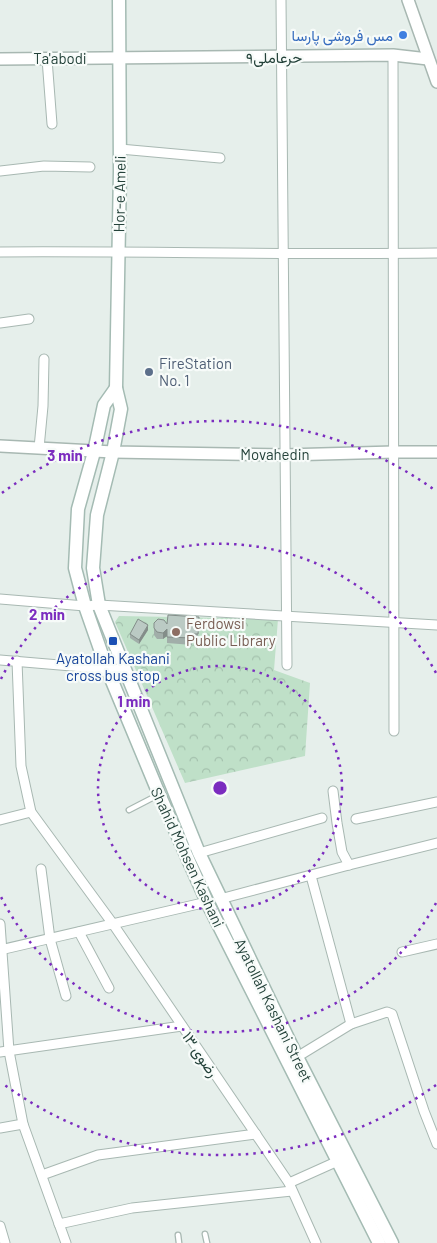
<svg xmlns="http://www.w3.org/2000/svg" width="437" height="1243" font-family="Barlow,Vazirmatn,sans-serif">
<defs>
<pattern id="park-crowns" width="20" height="18" patternUnits="userSpaceOnUse" patternTransform="scale(1.25)"><rect width="20" height="18" fill="#bfe0c8"/><path d="M2 6a3 3 0 1 1 6 0M12 15a3 3 0 1 1 6 0" fill="none" stroke="#a4c1ad"/></pattern>
</defs>
<rect width="100%" height="100%" fill="#e6efeb"/>
<!-- park -->
<path fill="url(#park-crowns)" d="M119 616 278 619 274 670 310 683 305 756 185 783 115 622Z"/>
<g fill="none" stroke-linecap="round" stroke-linejoin="round">
<defs>
<g id="service">
<path d="M129 810 158 795"/>
<path d="M205 1234 207 1243"/>
<path d="M178 1235 179 1243"/>
</g>
<g id="minor">
<path d="M281 0 287 665"/>
<path d="M393 55 394 731"/>
<path d="M47 59 52 124"/>
<path d="M120 149 220 158"/>
<path d="M0 171 44 166 90 167"/>
<path d="M0 252C146 251 291 255 437 253"/>
<path d="M0 323 29 319"/>
<path d="M39 448 43 406 44 359"/>
<path d="M0 599 85 606 99 605 437 625"/>
<path d="M0 660 107 669H125"/>
<path d="M17 661 21 766 31 812 113 924 289 1183 316 1243"/>
<path d="M333 791 337 823 342 852 349 865"/>
<path d="M356 819 437 802"/>
<path d="M0 820 31 812"/>
<path d="M199 853 322 818"/>
<path d="M41 869 50 939 66 996"/>
<path d="M311 876 351 1024"/>
<path d="M220 899 349 865 437 843"/>
<path d="M0 924 9 1051 23 1124 66 1243"/>
<path d="M79 932 109 988"/>
<path d="M0 950 207 902"/>
<path d="M402 952 437 944"/>
<path d="M0 1052 182 1026"/>
<path d="M297 1057 351 1024 387 1012 392 1014 424 1111 437 1144"/>
<path d="M0 1128 23 1124"/>
<path d="M42 1175 98 1155 256 1134"/>
<path d="M289 1183 338 1161"/>
<path d="M59 1224 132 1208 292 1191"/>
<path d="M0 1226 5 1243"/>
</g>
<g id="tertiary">
<path d="M408 0 437 82"/>
<path d="M0 59 393 55 428 59"/>
<path d="M0 446 113 452 285 455 394 452H437"/>
</g>
<g id="secondary">
<path d="M119 0 120 171 116 388 121 409 113 452 97 515 93 568 99 605 199 853 297 1057 392 1243"/>
<path d="M116 388 104 405 94 452 78 509 75 568 85 606 107 669 159 794 207 902 379 1243"/>
</g>
</defs>
<!-- service casing -->
<use href="#service" stroke="#a8b8b2" stroke-width="7"/>
<!-- minor casing -->
<use href="#minor" stroke="#a8b8b2" stroke-width="11"/>
<!-- tertiary casing -->
<use href="#tertiary" stroke="#a8b8b2" stroke-width="14"/>
<!-- secondary casing -->
<use href="#secondary" stroke="#a4bbb3" stroke-width="15"/>
<!-- service -->
<use href="#service" stroke="#fff" stroke-width="4.5"/>
<!-- minor -->
<use href="#minor" stroke="#fff" stroke-width="9"/>
<!-- tertiary -->
<use href="#tertiary" stroke="#fff" stroke-width="11"/>
<!-- secondary -->
<use href="#secondary" stroke="#fff" stroke-width="12"/>
</g>
<!-- wall -->
<g fill="#a1aea9">
<path d="M199 617 198 641 192 640V645L167 643V636L163 639H157L154 635V623L167 624Z"/>
<path d="M148 630 139 644 130 638V634Z"/>
</g>
<!-- shaded-wall -->
<g fill="#838d89">
<path d="M148 625V630L139 644V640Z"/>
<path d="M167 629V636L163 639V633Z"/>
</g>
<!-- building -->
<g fill="#bbcac4" stroke="#838d89">
<path d="M168 615 199 617 198 634H192V638L167 637V629L163 633 157 632 154 628V623L158 619 164 620 167 624Z"/>
<path d="M138 619 148 625 139 640 130 634Z"/>
</g>
<!-- distance rings -->
<g fill="none" stroke="#7b2cbf" stroke-width="2.5" stroke-dasharray="2.5 5">
<circle cx="220" cy="788" r="122"/>
<path d="M436 903A245 245 0 0 1 1 897M1 679A245 245 0 0 1 436 673"/>
<path d="M436 1085A367 367 0 0 1 2 1083M2 493A367 367 0 0 1 436 491"/>
</g>
<!-- markers -->
<circle fill="#3f7fe0" stroke="#f7fbf9" stroke-width="2" cx="403" cy="35" r="5"/>
<circle fill="#5c6f8a" stroke="#f7fbf9" stroke-width="2" cx="149" cy="372" r="5"/>
<circle fill="#8d6e63" stroke="#f7fbf9" stroke-width="2" cx="176" cy="632" r="5"/>
<rect fill="#1a4fb4" stroke="#f7fbf9" stroke-width="2" x="108" y="636" width="10" height="10" rx="2.5"/>
<g text-anchor="middle" dominant-baseline="central" stroke-width="4.5" stroke-linejoin="round" paint-order="stroke">
<!-- shop labels -->
<g font-size="15" fill="#366cbe" stroke="#f7fbf9" text-anchor="end">
<text x="393" y="35">مس فروشی پارسا</text>
</g>
<!-- street labels -->
<g font-size="15" fill="#24423a" stroke="#f7fbf9">
<text transform="translate(274 57) rotate(-1)">حرعاملی۹</text>
<text x="60" y="58">Ta'abodi</text>
<text transform="translate(119 194) rotate(-89)">Hor-e Ameli</text>
<text x="275" y="454">Movahedin</text>
<text transform="translate(188 857) rotate(65)">Shahid Mohsen Kashani</text>
<text transform="translate(274 1010) rotate(64)">Ayatollah Kashani Street</text>
<text transform="translate(201 1054) rotate(56)">رضوی ۱۳</text>
</g>
<!-- service labels -->
<g font-size="15" fill="#4e5e75" stroke="#f7fbf9" text-anchor="start">
<text x="159" y="363">FireStation<tspan x="159" dy="17">No. 1</tspan></text>
</g>
<!-- education labels -->
<g font-size="15" fill="#785e54" stroke="#f7fbf9" text-anchor="start">
<text x="186" y="623">Ferdowsi<tspan x="186" dy="17">Public Library</tspan></text>
</g>
<!-- transit labels -->
<g font-size="15" fill="#164399" stroke="#f7fbf9">
<text x="113" y="658">Ayatollah Kashani<tspan x="113" dy="17">cross bus stop</tspan></text>
</g>
</g>
<circle cx="220" cy="788" r="8" fill="#7b2cbf" stroke="#f7fbf9" stroke-width="2.5"/>
<g font-size="15" text-anchor="middle" font-weight="bold" fill="#7b2cbf" stroke="#f7fbf9" stroke-width="4.5" stroke-linejoin="round" paint-order="stroke">
<text x="65" y="461">3 min</text>
<text x="47" y="620">2 min</text>
<text x="134" y="707">1 min</text>
</g>
</svg>
